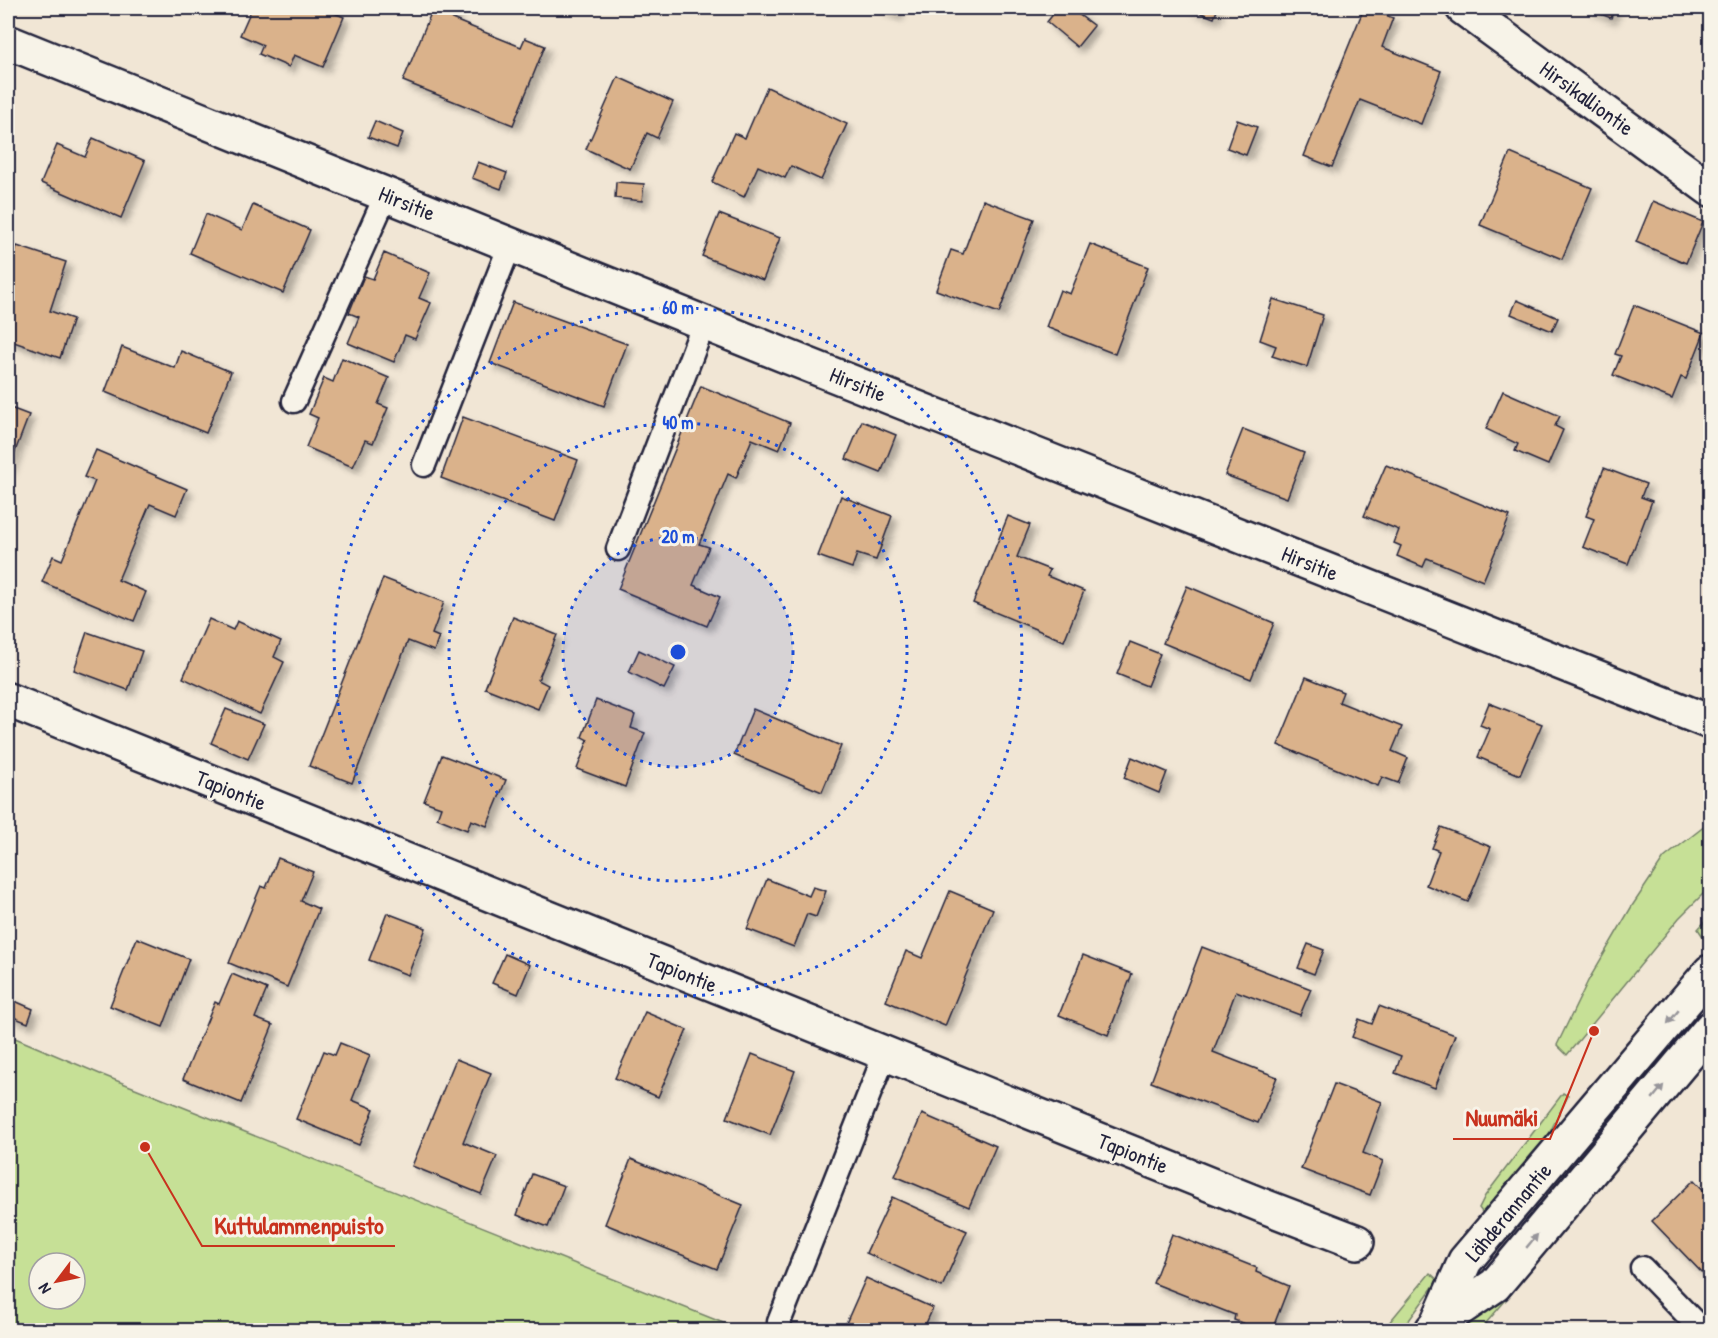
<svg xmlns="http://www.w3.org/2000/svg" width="1718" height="1338" font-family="'Patrick Hand',sans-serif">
<defs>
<filter id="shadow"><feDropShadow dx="5.5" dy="5.5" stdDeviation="3" flood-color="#0004"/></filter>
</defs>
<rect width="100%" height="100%" fill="#f1e6d5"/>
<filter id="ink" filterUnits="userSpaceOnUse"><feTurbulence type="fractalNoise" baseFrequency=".0167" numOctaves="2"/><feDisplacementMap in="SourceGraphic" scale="12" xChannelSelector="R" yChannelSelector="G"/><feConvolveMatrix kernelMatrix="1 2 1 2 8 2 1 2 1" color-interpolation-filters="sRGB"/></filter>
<g filter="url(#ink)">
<!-- green -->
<g fill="#c6e096" stroke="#748168" stroke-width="1.5" fill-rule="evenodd">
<path d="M1710 822V887L1679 918 1567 1055 1557 1045 1588 981 1632 906 1664 858Z"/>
<path d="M1710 916V932L1704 938 1698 929Z"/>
<path d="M8 1035 100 1074 741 1330H25L8 1326ZM39 1263H75V1299H39Z"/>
<path d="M1563 1093 1568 1096 1545 1142 1485 1216 1479 1208 1485 1196Z"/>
<path d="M1430 1273 1438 1280 1402 1330H1383Z"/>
<path d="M1504 1280 1512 1293 1480 1330H1463Z"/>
</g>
<!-- building -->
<g fill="#dab28b" stroke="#22223b" stroke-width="1.5" filter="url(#shadow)">
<path d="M252 8H322L344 17 323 67 294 55 289 67 259 54 263 45 240 35Z"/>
<path d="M433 8 456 9 452 19 521 47 525 38 545 46 513 125 403 81Z"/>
<path d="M878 8H899L896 15Z"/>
<path d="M1058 8H1070L1094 26 1077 47 1047 22Z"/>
<path d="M1188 8H1218L1214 18Z"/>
<path d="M1364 8H1368L1393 18 1382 47 1441 71 1421 124 1360 100 1332 167 1304 156Z"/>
<path d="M1586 8H1615L1611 18Z"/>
<path d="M618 77 673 102 657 138 647 133 630 169 586 149Z"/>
<path d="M767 87 847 124 821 180 791 166 785 178 758 166 744 197 712 182 734 133 745 138Z"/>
<path d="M1237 120 1257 127 1246 155 1227 148Z"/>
<path d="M375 121 403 133 397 148 368 137Z"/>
<path d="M93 138 145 161 121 218 41 183 57 145 85 157Z"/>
<path d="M1510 153 1592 188 1562 259 1480 225Z"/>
<path d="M478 162 507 173 501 189 472 178Z"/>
<path d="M616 182 644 184 642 201 615 198Z"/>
<path d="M983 200 1034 219 999 313 936 290 951 250 963 254Z"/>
<path d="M1653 201 1703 222 1686 263 1636 242Z"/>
<path d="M253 205 310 230 283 293 190 253 206 214 242 230Z"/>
<path d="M719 214 780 238 763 280 702 256Z"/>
<path d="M1090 244 1148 267 1115 354 1046 327 1060 290 1070 294Z"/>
<path d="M17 246 66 262 50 311 73 319 60 358 8 340V273Z"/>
<path d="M384 253 430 273 419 298 431 303 415 339 405 335 394 362 348 343 359 317 349 313 364 276 373 279Z"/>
<path d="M1273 299 1323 315 1307 367 1272 356 1276 346 1260 340Z"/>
<path d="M1517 300 1558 318 1552 331 1511 314Z"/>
<path d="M513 302 627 344 604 406 490 363Z"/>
<path d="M1634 305 1704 333 1686 379 1681 377 1672 399 1613 375 1621 356 1615 354Z"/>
<path d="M122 347 175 368 181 351 231 372 206 433 105 392Z"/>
<path d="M342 358 389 378 378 404 388 408 373 443 365 440 353 467 306 447 318 418 309 414 324 378 333 382Z"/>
<path d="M701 386 790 423 779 450 752 439 736 478 728 474 699 544 709 547 693 585 720 597 707 626 618 589Z"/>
<path d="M1503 391 1560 416 1555 426 1563 430 1548 465 1515 451 1518 444 1486 429Z"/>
<path d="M8 407 29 415 8 470Z"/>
<path d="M463 417 578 460 555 521 441 478Z"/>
<path d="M862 421 896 435 881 473 846 459Z"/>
<path d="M1243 429 1304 453 1287 498 1225 475Z"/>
<path d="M96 450 187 489 176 515 150 504 118 580 146 592 134 621 42 582 53 556 62 560 95 481 84 477Z"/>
<path d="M1386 465 1510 516 1483 581 1427 558 1423 567 1397 556 1401 546 1394 543 1399 530 1364 516Z"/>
<path d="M1604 468 1646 484 1641 497 1652 501 1628 564 1583 547 1594 519 1586 516Z"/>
<path d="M841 496 892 516 876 560 857 554 852 568 818 556Z"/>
<path d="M1008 516 1030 525 1017 557 1050 570 1047 576 1084 591 1064 641 973 603Z"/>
<path d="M383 578 444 602 432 634 439 637 434 651 408 641 352 783 309 766Z"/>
<path d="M1187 586 1274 623 1251 679 1163 643Z"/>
<path d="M513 617 557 635 538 680 548 685 538 709 485 688Z"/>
<path d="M209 619 233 630 237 621 281 641 274 657 284 662 260 714 183 678Z"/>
<path d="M1710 620V636L1705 634Z"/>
<path d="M87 632 142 651 128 690 74 670Z"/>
<path d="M1130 642 1160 654 1147 686 1117 674Z"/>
<path d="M639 650 675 667 664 689 629 672Z"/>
<path d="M1306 677 1343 692 1339 702 1402 727 1392 751 1408 758 1398 783 1382 777 1378 786 1278 745Z"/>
<path d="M596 700 635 715 631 728 645 733 625 787 577 769 588 740 582 737Z"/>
<path d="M1489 703 1542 724 1520 775 1478 757 1490 729 1480 725Z"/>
<path d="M226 709 264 724 248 759 211 743Z"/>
<path d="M753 709 841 746 822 792 734 755Z"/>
<path d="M442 755 506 780 487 826 471 820 467 830 437 818 441 807 424 801Z"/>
<path d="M1132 757 1167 772 1159 793 1124 778Z"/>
<path d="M1441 827 1491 847 1468 902 1426 885 1439 851 1432 848Z"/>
<path d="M278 858 313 872 301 901 319 909 287 987 229 963 261 886 266 888Z"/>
<path d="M767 879 809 896 813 887 826 891 816 917 807 914 794 947 747 929Z"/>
<path d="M950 891 993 909 945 1026 886 1001 906 951 922 958Z"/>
<path d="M387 913 426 928 408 975 369 960Z"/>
<path d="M137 938 189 959 163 1027 110 1006Z"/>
<path d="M1308 944 1324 950 1314 974 1298 968Z"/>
<path d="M1202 947 1311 989 1300 1015 1236 991 1213 1052 1277 1077 1258 1123 1151 1082Z"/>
<path d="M505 954 530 965 518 994 492 983Z"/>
<path d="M1083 955 1132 974 1108 1035 1059 1015Z"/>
<path d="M232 974 267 989 255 1018 273 1025 241 1103 183 1079 215 1002 219 1004Z"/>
<path d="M8 998 33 1009 28 1023 8 1015Z"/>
<path d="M1379 1006 1455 1035 1435 1088 1395 1073 1401 1056 1352 1037 1359 1019 1372 1024Z"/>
<path d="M645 1012 687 1030 658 1097 615 1078Z"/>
<path d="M340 1043 370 1055 352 1100 374 1109 359 1145 296 1119 324 1051 335 1055Z"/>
<path d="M752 1054 795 1071 770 1135 727 1118Z"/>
<path d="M456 1059 491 1073 463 1142 497 1156 481 1194 412 1166Z"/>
<path d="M1334 1084 1382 1102 1363 1153 1383 1161 1370 1195 1301 1169Z"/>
<path d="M922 1114 996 1146 969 1207 895 1176Z"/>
<path d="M631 1159 743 1205 717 1269 605 1224Z"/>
<path d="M532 1174 564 1186 548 1227 517 1215Z"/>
<path d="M1694 1180 1710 1197V1274L1707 1278 1652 1221Z"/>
<path d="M892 1197 967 1231 942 1287 866 1253Z"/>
<path d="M1172 1234 1257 1268 1256 1272 1289 1286 1272 1330H1261L1234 1320 1235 1315 1153 1283Z"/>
<path d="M866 1278 933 1308 923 1330H843Z"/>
</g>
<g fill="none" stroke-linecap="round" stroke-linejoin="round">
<defs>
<g id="service">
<path d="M294 401 386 195"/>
<path d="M424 465 510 245"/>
<path d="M618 549 704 323"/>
<path d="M1642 1268 1702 1330"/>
<path d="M779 1322 885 1054"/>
</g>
<g id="minor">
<path d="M1463 8 1710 189"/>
<path d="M8 42 786 356 1710 722"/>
<path d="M8 700 1261 1205 1357 1242"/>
</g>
<g id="secondary">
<path d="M1437 1324 1495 1285 1710 1029"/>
<path d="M1432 1330 1437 1324 1465 1261 1710 972"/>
</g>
</defs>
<!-- service casing -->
<use href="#service" stroke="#22223b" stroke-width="27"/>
<!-- minor casing -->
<use href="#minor" stroke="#22223b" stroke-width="38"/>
<!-- secondary casing -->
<use href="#secondary" stroke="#22223b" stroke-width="38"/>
<!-- service -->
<use href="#service" stroke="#f7f3e8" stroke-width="22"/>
<!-- minor -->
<use href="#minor" stroke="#f7f3e8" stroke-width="33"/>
<!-- secondary -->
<use href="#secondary" stroke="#f7f3e8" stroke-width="33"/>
</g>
<!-- one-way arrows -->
<defs><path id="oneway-solid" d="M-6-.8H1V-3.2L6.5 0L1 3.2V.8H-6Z" transform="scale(1.5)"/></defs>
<g fill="#97959a">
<use href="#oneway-solid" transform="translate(1673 1017) rotate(130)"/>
<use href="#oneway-solid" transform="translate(1658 1092) rotate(-50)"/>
<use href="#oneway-solid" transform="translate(1532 1241) rotate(-50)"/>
</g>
</g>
<!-- distance rings -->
<circle cx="678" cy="652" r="115" fill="#1d4ed8" fill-opacity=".12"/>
<g fill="none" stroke="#1d4ed8" stroke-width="3" stroke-dasharray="3 6">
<circle cx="678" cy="652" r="115"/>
<circle cx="678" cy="652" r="229"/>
<circle cx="678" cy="652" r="344"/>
</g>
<g text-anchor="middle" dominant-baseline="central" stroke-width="6" stroke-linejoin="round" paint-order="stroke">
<!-- street labels -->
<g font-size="22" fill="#22223b" stroke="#f7f3e8">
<text transform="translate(1587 98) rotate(36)">Hirsikalliontie</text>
<text transform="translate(407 203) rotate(22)">Hirsitie</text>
<text transform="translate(858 384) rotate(22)">Hirsitie</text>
<text transform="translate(1310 563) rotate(22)">Hirsitie</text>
<text transform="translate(231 790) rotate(22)">Tapiontie</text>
<text transform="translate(682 972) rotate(22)">Tapiontie</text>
<text transform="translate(1133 1153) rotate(22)">Tapiontie</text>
<text transform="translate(1508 1212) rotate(-50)">Lähderannantie</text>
</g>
</g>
<circle cx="678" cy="652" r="9" fill="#1d4ed8" stroke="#f7f3e8" stroke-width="3"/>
<g font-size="18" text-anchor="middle" font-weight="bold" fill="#1d4ed8" stroke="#f7f3e8" stroke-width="6" stroke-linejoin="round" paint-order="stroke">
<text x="678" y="314">60 m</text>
<text x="678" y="429">40 m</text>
<text x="678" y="543">20 m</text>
</g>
<!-- callouts -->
<path fill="none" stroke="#c8321e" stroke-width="2" d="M1594 1031L1550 1139H1453M145 1147L202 1246H395"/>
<g fill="#c8321e" stroke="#f7f3e8" stroke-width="2">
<circle cx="1594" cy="1031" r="6"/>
<circle cx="145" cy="1147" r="6"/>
</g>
<g font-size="24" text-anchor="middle" font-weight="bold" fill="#c8321e" stroke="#f7f3e8" stroke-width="6" stroke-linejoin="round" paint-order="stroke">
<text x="1502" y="1126">Nuumäki</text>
<text x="299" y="1234">Kuttulammenpuisto</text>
</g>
<!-- margin -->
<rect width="1718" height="1338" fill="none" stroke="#f7f3e8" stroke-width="30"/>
<rect x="15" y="15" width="1688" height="1308" fill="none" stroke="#22223b" stroke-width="2" filter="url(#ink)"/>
<!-- north arrow -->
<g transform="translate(57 1281) rotate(238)"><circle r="28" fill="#f7f3e8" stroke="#a29fa3" stroke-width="1.5"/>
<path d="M0-4.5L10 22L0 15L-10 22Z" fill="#c8321e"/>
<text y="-9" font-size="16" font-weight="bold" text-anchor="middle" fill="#22223b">N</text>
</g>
</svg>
